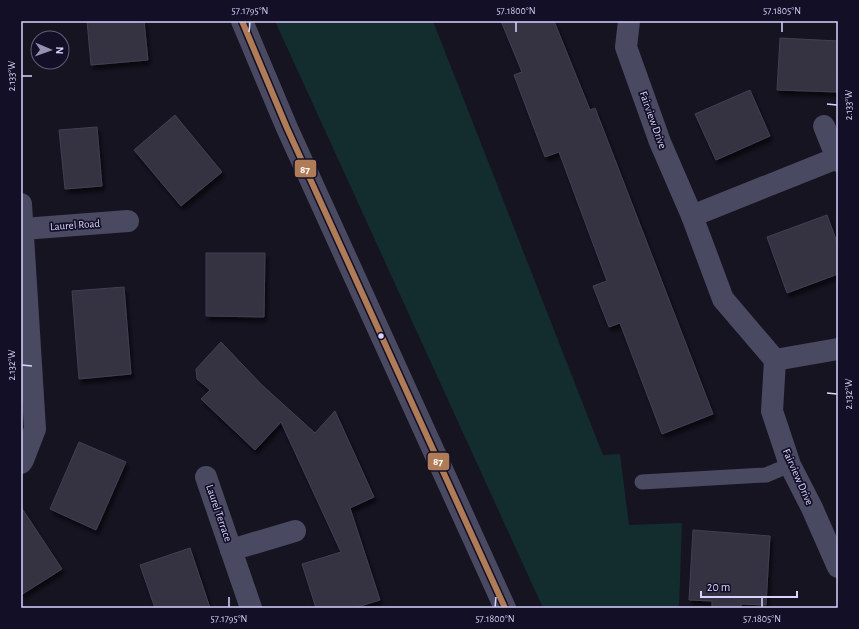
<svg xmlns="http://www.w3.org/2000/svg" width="859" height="629" font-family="'Alegreya Sans',sans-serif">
<defs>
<filter id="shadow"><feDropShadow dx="2.5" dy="4.5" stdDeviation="2" flood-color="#0009"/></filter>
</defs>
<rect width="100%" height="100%" fill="#161421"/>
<!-- green -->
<path fill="#132c2d" d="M275 21H433L603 455 620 454 629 525 682 523 679 608H543Z"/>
<!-- building -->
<g fill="#343243" stroke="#433f54" filter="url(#shadow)">
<path d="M87 21H144L148 60 91 65Z"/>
<path d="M501 21H554L590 110 595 108 713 414 662 434 620 323 609 327 593 286 607 281 559 152 545 157 514 75 522 72Z"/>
<path d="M780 38 838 41 837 92 777 90Z"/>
<path d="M750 90 770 136 716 160 695 114Z"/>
<path d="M175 115 222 172 181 206 134 150Z"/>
<path d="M97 127 102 186 65 189 59 130Z"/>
<path d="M827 215 838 245V274L787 293 767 237Z"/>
<path d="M206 253H265L264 317 206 316Z"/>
<path d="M124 287 131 374 79 379 72 291Z"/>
<path d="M221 342 262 385 315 433 335 411 374 497 350 508 380 600 354 608H316L302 564 341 552 281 422 255 450 201 399 210 390 197 379 196 369Z"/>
<path d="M79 442 126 462 96 530 50 509Z"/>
<path d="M21 507 62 569 21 595Z"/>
<path d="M693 530 770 536 766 605 741 604V608H712V601L689 600Z"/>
<path d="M190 548 210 608H155L140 565Z"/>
</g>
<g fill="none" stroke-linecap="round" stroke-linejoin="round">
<!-- service -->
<path stroke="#4a4962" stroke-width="15" d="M642 482 766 475 790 465"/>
<!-- minor -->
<g stroke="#4a4962" stroke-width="22">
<path d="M242 21 287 128 505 608"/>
<path d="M629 21 626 47 660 142 692 216 723 299 775 360 772 411 790 465 812 508 838 567"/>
<path d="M824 126 838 161"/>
<path d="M21 204 35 429 23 460 21 463"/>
<path d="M692 216 837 158"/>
<path d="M23 229 128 221"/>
<path d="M775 360 838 349"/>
<path d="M206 477 251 608"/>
<path d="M231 550 295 531"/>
</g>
<defs>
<path id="bus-1" d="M242 21 287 128 505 608"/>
</defs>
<!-- bus-1 casing -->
<use href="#bus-1" stroke="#130f26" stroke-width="9"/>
<!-- bus-1 -->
<use href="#bus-1" stroke="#b07c57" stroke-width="6"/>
</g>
<!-- ticks -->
<path fill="none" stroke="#d9d4ff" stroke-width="1.5" d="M249 32 250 22M516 32V22M782 32V22M22 76H32M827 104 837 105M22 365 32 366M827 393 837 394M229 607V597M495 607 496 597M762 607V597"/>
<!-- markers -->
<circle fill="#d9d4ff" stroke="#130f26" stroke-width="1.5" cx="381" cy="336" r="3.5"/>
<g text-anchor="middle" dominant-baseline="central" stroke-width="3.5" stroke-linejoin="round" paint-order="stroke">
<!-- street labels -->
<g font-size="11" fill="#d9d4ff" stroke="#130f26">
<text transform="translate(653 120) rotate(70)">Fairview Drive</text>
<text transform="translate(75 225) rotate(-4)">Laurel Road</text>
<text transform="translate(798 477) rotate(66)">Fairview Drive</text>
<text transform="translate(219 513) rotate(71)">Laurel Terrace</text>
</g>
</g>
<g stroke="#130f26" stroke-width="1.5">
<rect x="294" y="159" width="23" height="19" rx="4" fill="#b07c57"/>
<rect x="427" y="452" width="23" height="19" rx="4" fill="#b07c57"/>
</g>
<g font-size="11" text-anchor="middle" font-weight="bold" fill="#fff">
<text x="305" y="173">87</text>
<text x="438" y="465">87</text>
</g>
<!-- border -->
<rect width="859" height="629" fill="none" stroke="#130f26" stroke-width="44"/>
<!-- north arrow -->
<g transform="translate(50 50) rotate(92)"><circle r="19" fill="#130f26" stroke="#625e7d"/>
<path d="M0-3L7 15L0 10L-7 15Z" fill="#9591b1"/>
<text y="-6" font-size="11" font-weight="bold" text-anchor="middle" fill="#d9d4ff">N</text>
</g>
<!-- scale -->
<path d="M701 591v6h96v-6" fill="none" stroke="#d9d4ff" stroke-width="2"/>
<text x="707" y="591" font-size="12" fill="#d9d4ff" stroke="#130f26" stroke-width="3" paint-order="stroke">20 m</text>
<rect x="22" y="22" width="815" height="585" fill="none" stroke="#d9d4ff" stroke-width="1.5"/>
<g font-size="10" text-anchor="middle" fill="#d9d4ff">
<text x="250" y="14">57.1795°N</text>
<text x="516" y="14">57.1800°N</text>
<text x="782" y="14">57.1805°N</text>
<text transform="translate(11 76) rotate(-90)" y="4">2.133°W</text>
<text transform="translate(848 105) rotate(-90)" y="4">2.133°W</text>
<text transform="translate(11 365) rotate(-90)" y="4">2.132°W</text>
<text transform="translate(848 394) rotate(-90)" y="4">2.132°W</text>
<text x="229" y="622">57.1795°N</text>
<text x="495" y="622">57.1800°N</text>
<text x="762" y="622">57.1805°N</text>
</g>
</svg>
